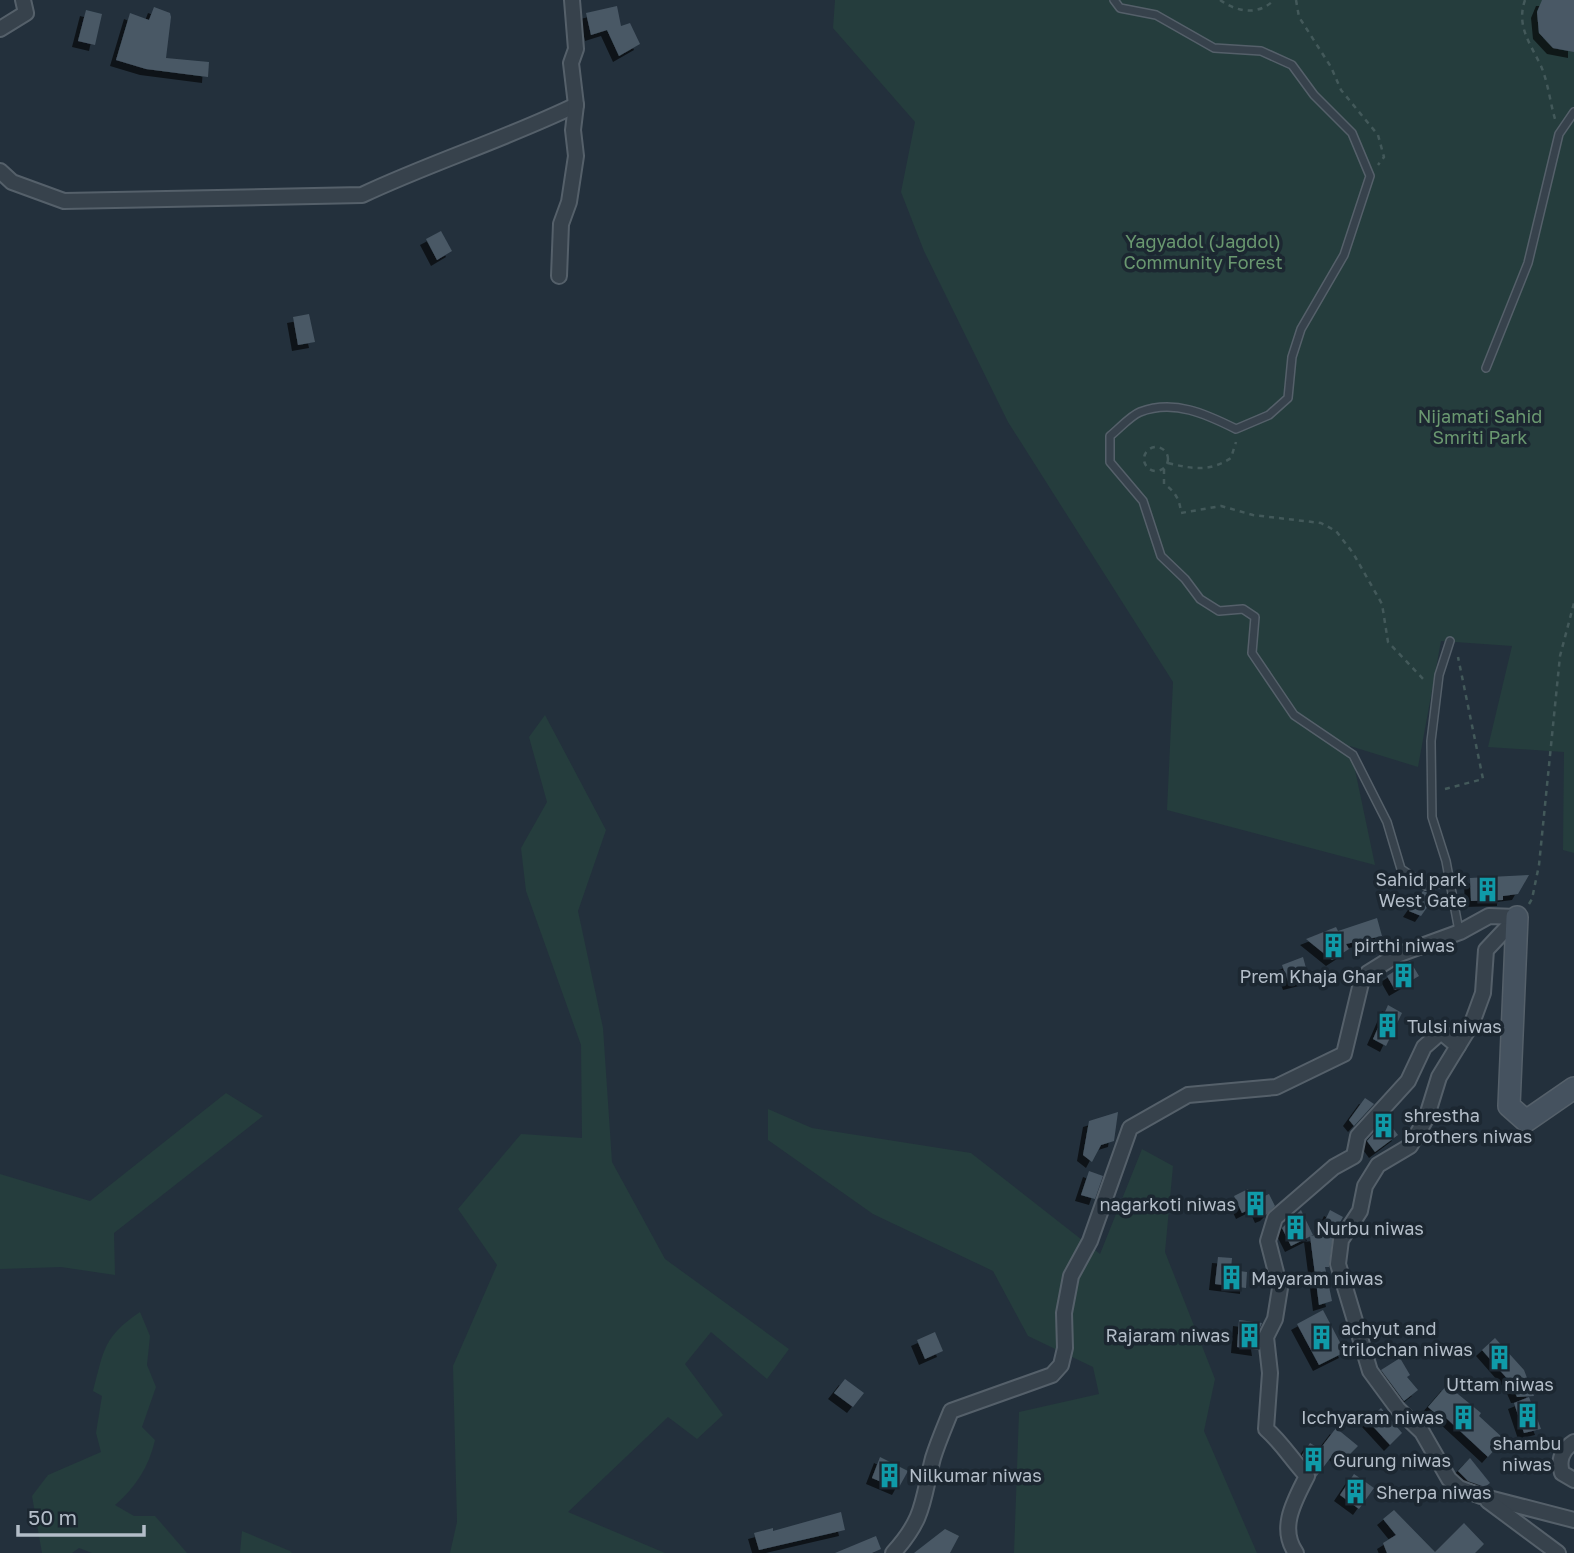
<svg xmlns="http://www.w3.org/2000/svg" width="1574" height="1553" font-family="'Golos Text',sans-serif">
<defs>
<filter id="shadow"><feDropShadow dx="-6" dy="6" stdDeviation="0" flood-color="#0009"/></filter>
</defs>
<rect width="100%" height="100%" fill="#23303c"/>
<!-- green -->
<g fill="#253d3d">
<path d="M835 0H1574V853L1563 850 1564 752 1488 747 1512 646 1441 641 1418 767 1350 746 1375 865 1167 810 1173 682 1008 422 924 251 901 192 915 122 833 28Z"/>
<path d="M545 715 606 830 578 911 603 1028 612 1162 665 1259 789 1349 767 1379 711 1332 685 1364 723 1415 697 1439 668 1417 568 1512 665 1553H450L457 1522 453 1366 497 1265 458 1209 521 1134 582 1138 581 1045 526 891 521 848 547 802 529 737Z"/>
<path d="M226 1093 263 1116 114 1233 115 1275 61 1267 0 1269V1174L90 1201Z"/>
<path d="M768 1109 812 1128 971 1153 1100 1254 1142 1149 1173 1166 1165 1252 1215 1379 1204 1431 1257 1553H1014L1019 1412 1099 1394 1093 1367 1028 1336 993 1271 873 1214 768 1140Z"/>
<path d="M140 1312 150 1336 147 1365 156 1387 142 1427 155 1440C149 1467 135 1488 115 1505L134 1516H155L187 1553H92L79 1548 72 1553H42L32 1496 48 1475 101 1452 96 1433 102 1396 93 1391C104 1350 103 1337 140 1312Z"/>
<path d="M242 1531 290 1551 292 1553H240Z"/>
</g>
<!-- building -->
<g fill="#495865" filter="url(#shadow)">
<path d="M1542 0H1574V52L1553 48 1539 33 1537 12Z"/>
<path d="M617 6 621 26 630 23 640 44 619 56 607 30 591 35 586 13Z"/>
<path d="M154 7 170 13 171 17 166 58 209 62 208 77 146 69 116 60 130 13 149 20Z"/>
<path d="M86 10 102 14 95 45 78 41Z"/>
<path d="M441 231 452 251 437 260 426 239Z"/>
<path d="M309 314 315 342 298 345 293 317Z"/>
<path d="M1529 875 1518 894 1503 896V900L1471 901 1470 878Z"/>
<path d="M1423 891 1435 896 1421 916 1409 911Z"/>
<path d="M1377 918 1382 936 1346 944 1349 949 1332 960 1306 939 1336 927 1338 931Z"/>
<path d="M1303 957 1309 979 1289 984 1282 965Z"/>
<path d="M1410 961 1419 976 1395 990 1387 976Z"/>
<path d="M1388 1005 1402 1013 1386 1046 1373 1039Z"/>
<path d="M1365 1098 1374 1104 1354 1126 1349 1120Z"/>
<path d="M1118 1112 1114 1141 1101 1145 1092 1162 1083 1155 1089 1121Z"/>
<path d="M1386 1119 1398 1135 1375 1152 1367 1141Z"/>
<path d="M1089 1171 1103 1176 1095 1199 1081 1195Z"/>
<path d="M1248 1189 1254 1201 1269 1194 1275 1206 1266 1215 1261 1217 1256 1206 1242 1213 1234 1196Z"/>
<path d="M1301 1210 1313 1235 1291 1246 1282 1228Z"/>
<path d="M1330 1210 1343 1217 1333 1235 1329 1267H1325L1332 1301 1319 1305 1310 1236 1318 1235Z"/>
<path d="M1218 1257 1232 1258 1231 1270 1247 1272 1246 1288 1215 1284Z"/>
<path d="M1323 1310 1345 1352 1319 1365 1297 1324Z"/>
<path d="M1239 1320 1262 1323 1256 1337 1258 1350 1237 1347Z"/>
<path d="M935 1332 943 1351 925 1359 917 1340Z"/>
<path d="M1495 1338 1524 1370 1534 1396 1517 1397 1511 1383 1482 1350Z"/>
<path d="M1400 1358 1410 1375 1407 1377 1418 1390 1404 1401 1381 1370Z"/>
<path d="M845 1379 864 1393 853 1407 834 1393Z"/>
<path d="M1447 1385 1481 1413 1479 1416 1504 1439 1488 1457 1445 1417 1443 1420 1428 1407Z"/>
<path d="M1529 1397 1541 1429 1524 1433 1514 1403Z"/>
<path d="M1381 1408 1402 1433 1390 1445 1368 1421Z"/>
<path d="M1336 1428 1358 1446 1343 1461 1334 1453 1316 1477 1302 1455 1310 1443 1320 1449Z"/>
<path d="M880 1457 908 1471 898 1489 872 1478Z"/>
<path d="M1470 1458 1490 1483 1485 1487 1468 1481 1458 1471Z"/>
<path d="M1354 1474 1374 1488 1359 1509 1340 1495Z"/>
<path d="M1394 1510 1435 1552 1464 1523 1484 1544 1475 1553H1387L1383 1543 1396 1535 1383 1519Z"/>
<path d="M841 1512 845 1530 759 1550 754 1533 773 1528V1531Z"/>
<path d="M945 1529 959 1536 950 1553H914Z"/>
<path d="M876 1536 881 1549 872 1553H835Z"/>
</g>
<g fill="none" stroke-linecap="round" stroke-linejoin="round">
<defs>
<g id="lane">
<path d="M1114 0 1120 8 1156 15 1214 48 1261 51 1292 65 1314 95 1352 133 1370 176 1344 255 1301 329 1292 357 1288 398 1269 415 1236 429C1206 414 1174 399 1140 412 1130 416 1119 429 1110 436V462L1143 501 1161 556 1185 579 1200 599 1219 611 1243 609 1255 617 1252 653 1294 715 1353 755 1387 822 1401 869 1426 886 1450 881"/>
<path d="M1486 368 1528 263 1559 134 1574 112"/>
<path d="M1450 641 1439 675 1431 741 1432 817 1446 861 1459 931"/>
</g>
<g id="street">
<path d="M0 29 26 13 23 0"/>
<path d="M0 171 12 182 64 201 362 195C432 162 506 139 576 105"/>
<path d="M559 276 561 224 569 202 576 156 573 130 576 105 571 63 576 49 572 0"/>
<path d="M1517 917 1486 950 1483 993 1472 1023 1439 1077 1426 1119 1410 1146 1378 1165 1365 1186 1360 1211 1341 1240 1338 1264 1370 1371 1398 1409 1422 1432 1449 1479 1459 1488 1481 1496 1574 1520"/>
<path d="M1574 1442C1562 1450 1558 1460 1562 1473L1574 1480"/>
<path d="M1488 1501 1558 1553"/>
<path d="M893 1553C925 1518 922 1501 933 1458 938 1442 945 1426 951 1411L1052 1375 1061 1365 1065 1348 1064 1313 1071 1276 1090 1241 1130 1128 1188 1095 1276 1087 1344 1054 1361 983 1368 973 1397 955 1460 932 1489 916 1517 917"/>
<path d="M1296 1553C1278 1528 1295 1500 1307 1476 1292 1460 1282 1443 1266 1429L1270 1373 1266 1337 1275 1319 1280 1288 1268 1241 1275 1218 1334 1167 1354 1156 1358 1136 1408 1081 1424 1047 1441 1032 1458 1046"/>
</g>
<path id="secondary" d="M1517 917 1509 1106 1526 1121 1574 1088"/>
</defs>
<!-- lane casing -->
<use href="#lane" stroke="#55606a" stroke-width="10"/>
<!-- street casing -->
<use href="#street" stroke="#55606a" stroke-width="18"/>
<!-- secondary casing -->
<use href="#secondary" stroke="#55606a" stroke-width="24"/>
<!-- path -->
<g stroke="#43595a" stroke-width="2.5" stroke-dasharray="5 5" stroke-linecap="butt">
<path d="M1220 0C1237 12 1258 16 1274 0"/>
<path d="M1296 0 1299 17 1331 67 1341 90 1378 135 1384 157 1378 165"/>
<path d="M1525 0C1516 26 1530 43 1541 66 1548 82 1550 102 1555 119"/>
<circle cx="1156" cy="459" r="12"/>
<path d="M1168 463C1192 469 1210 472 1231 458L1236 442"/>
<path d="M1164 469V484C1175 491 1180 500 1181 513L1221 506 1253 515 1321 523 1336 531 1353 553 1382 604 1388 642 1426 682"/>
<path d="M1445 789 1483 779 1458 657"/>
<path d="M1529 904 1532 899 1539 865 1560 656 1574 603"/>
</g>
<!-- lane -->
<use href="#lane" stroke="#37424c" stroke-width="7"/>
<!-- street -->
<use href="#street" stroke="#37424c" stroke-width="14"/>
<!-- secondary -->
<use href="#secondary" stroke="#45525f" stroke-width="21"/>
</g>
<!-- icons -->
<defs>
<symbol id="building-bare" viewBox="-9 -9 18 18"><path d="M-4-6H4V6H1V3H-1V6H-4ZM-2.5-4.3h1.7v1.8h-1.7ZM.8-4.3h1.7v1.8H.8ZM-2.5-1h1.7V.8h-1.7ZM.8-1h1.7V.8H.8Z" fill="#0f9aa8" stroke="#1c2731" stroke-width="2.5" paint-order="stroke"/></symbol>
</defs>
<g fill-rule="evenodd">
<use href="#building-bare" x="1470" y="872" width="35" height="35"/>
<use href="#building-bare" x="1316" y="928" width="35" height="35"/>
<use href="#building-bare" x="1386" y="958" width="35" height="35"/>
<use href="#building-bare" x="1370" y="1008" width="35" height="35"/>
<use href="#building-bare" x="1366" y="1108" width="35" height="35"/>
<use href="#building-bare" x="1238" y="1186" width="35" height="35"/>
<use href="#building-bare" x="1278" y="1210" width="35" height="35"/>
<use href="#building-bare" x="1214" y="1260" width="35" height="35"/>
<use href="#building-bare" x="1232" y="1318" width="35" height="35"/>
<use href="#building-bare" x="1304" y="1320" width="35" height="35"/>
<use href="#building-bare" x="1482" y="1340" width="35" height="35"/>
<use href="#building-bare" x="1510" y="1398" width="35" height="35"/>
<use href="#building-bare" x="1446" y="1400" width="35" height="35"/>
<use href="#building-bare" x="1296" y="1442" width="35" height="35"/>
<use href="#building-bare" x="872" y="1458" width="35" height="35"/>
<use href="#building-bare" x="1338" y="1474" width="35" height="35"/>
</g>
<g text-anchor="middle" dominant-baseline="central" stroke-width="7" stroke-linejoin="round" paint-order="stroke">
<!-- park labels -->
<g font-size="18" fill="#6a9870" stroke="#1c2731">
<text x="1203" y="241">Yagyadol (Jagdol)<tspan x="1203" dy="21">Community Forest</tspan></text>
<text x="1480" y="416">Nijamati Sahid<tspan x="1480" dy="21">Smriti Park</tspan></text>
</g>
<!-- poi labels -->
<g font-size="18" fill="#b3bdc8" stroke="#1c2731" text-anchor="start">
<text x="1467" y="879" text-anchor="end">Sahid park<tspan x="1467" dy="21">West Gate</tspan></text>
<text x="1354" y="945">pirthi niwas</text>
<text x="1383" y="976" text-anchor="end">Prem Khaja Ghar</text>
<text x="1407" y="1026">Tulsi niwas</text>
<text x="1404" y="1115">shrestha<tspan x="1404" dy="21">brothers niwas</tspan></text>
<text x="1236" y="1204" text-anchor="end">nagarkoti niwas</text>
<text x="1316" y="1228">Nurbu niwas</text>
<text x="1251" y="1278">Mayaram niwas</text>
<text x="1341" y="1328">achyut and<tspan x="1341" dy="21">trilochan niwas</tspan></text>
<text x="1230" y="1335" text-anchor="end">Rajaram niwas</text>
<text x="1500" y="1384" text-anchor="middle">Uttam niwas</text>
<text x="1444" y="1417" text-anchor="end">Icchyaram niwas</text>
<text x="1527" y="1443" text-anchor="middle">shambu<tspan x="1527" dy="21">niwas</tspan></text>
<text x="1333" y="1460">Gurung niwas</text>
<text x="909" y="1475">Nilkumar niwas</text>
<text x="1376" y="1492">Sherpa niwas</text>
</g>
</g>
<!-- scale -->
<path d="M18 1525v10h126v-10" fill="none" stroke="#b3bdc8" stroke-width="3.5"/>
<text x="28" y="1525" font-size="21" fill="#b3bdc8" stroke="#1c2731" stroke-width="5" paint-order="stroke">50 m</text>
</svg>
